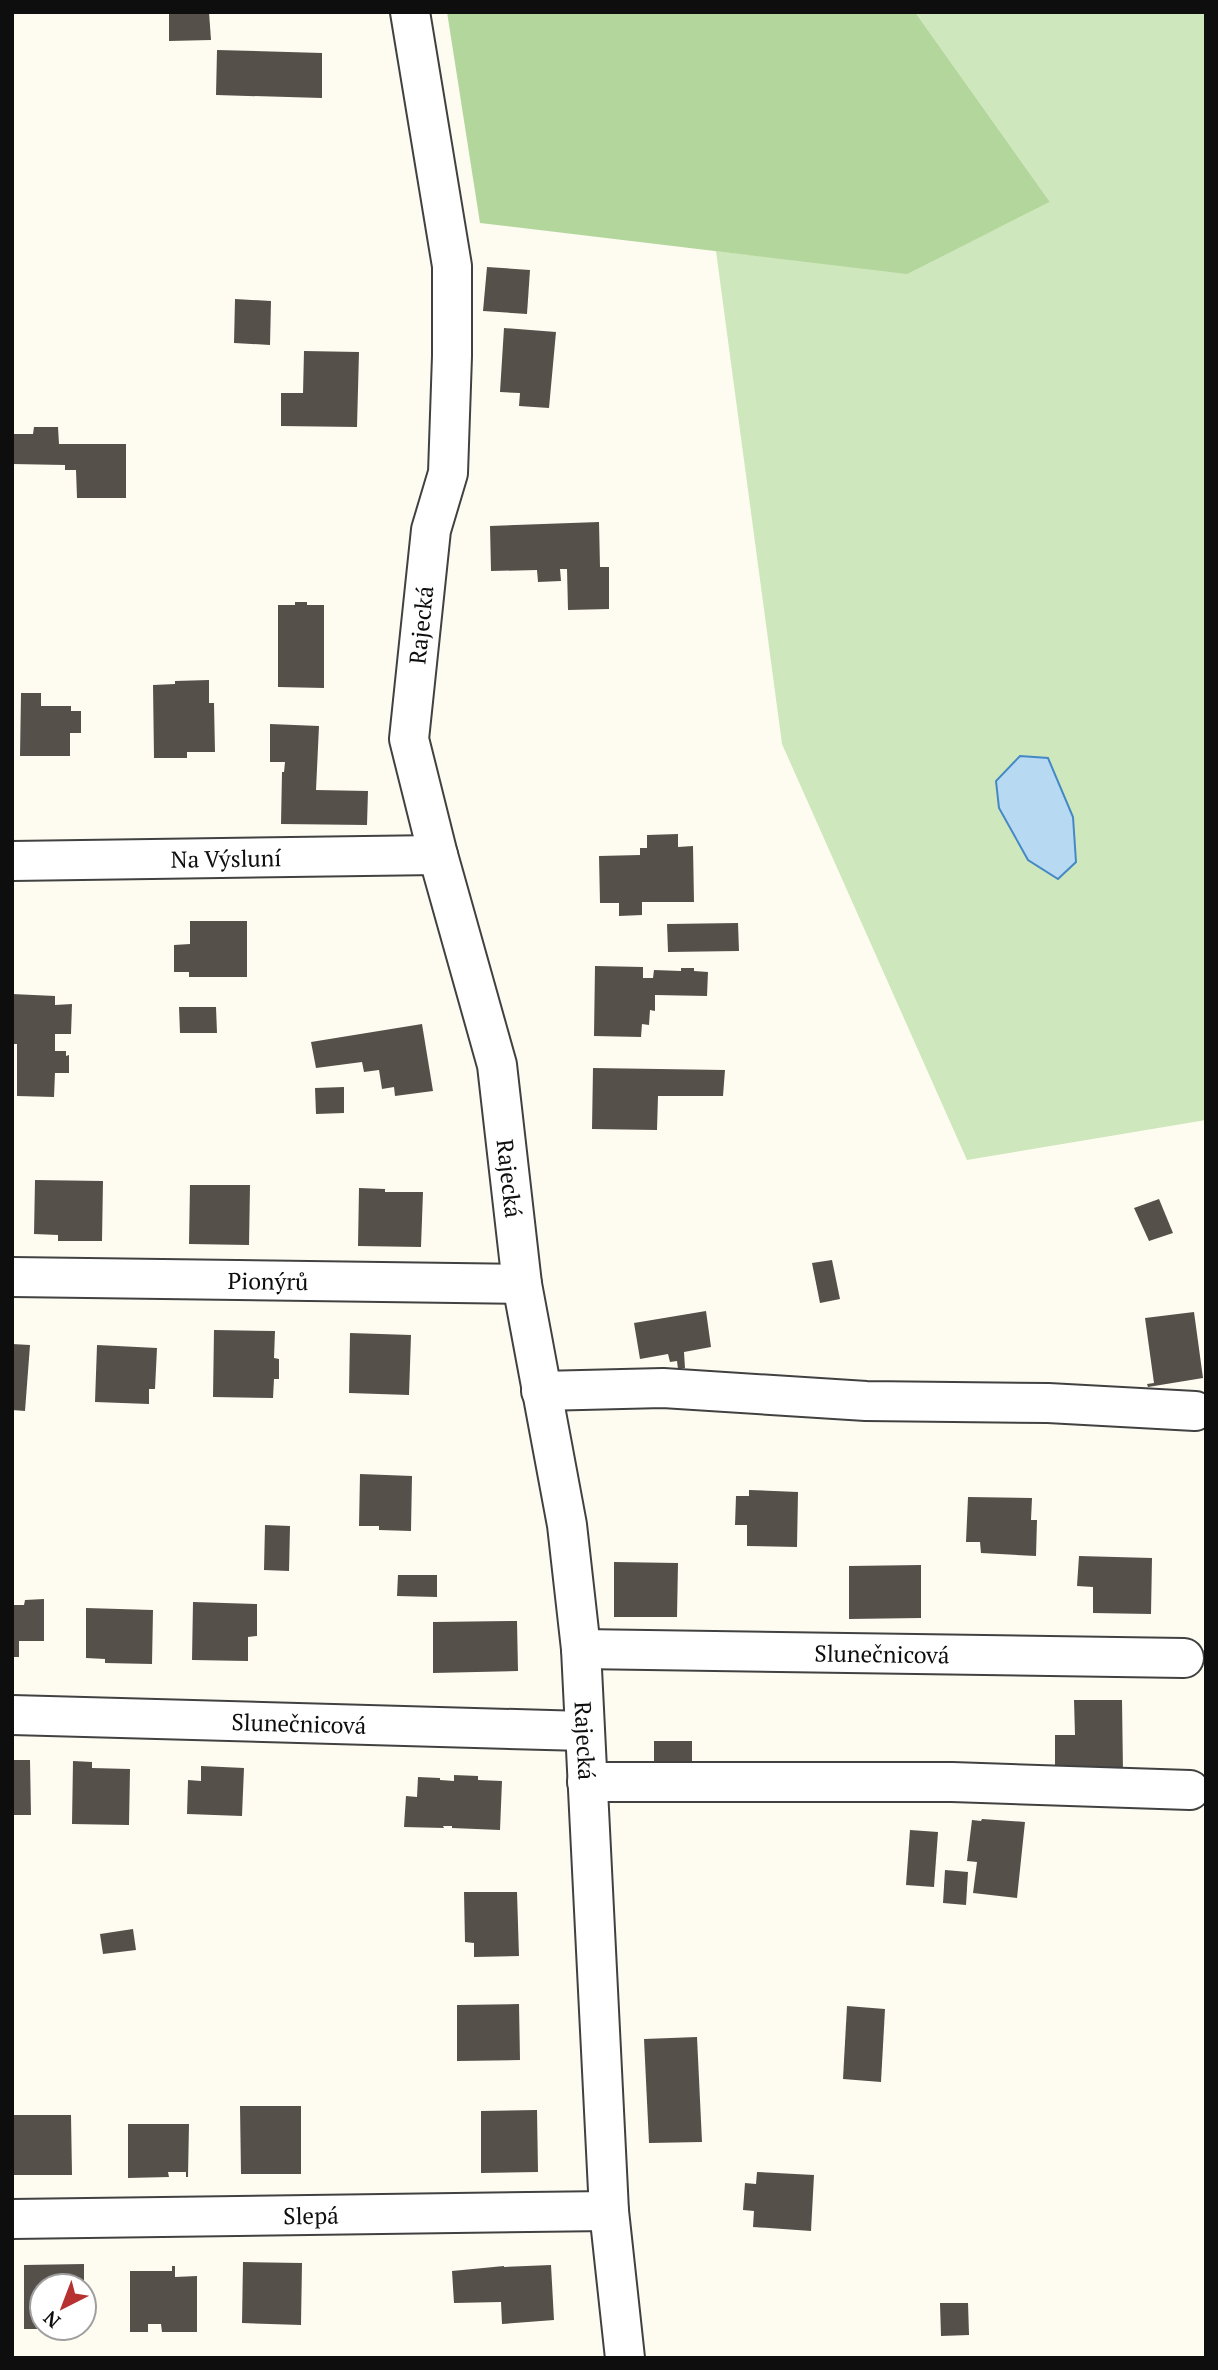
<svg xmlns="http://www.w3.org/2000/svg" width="1218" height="2370" font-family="'PT Serif',serif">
<rect width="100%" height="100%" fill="#fefcf1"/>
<!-- green -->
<path fill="#cfe7bc" d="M915 12H1206V1120L967 1160 782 744 716 251 907 273 1050 202Z"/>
<!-- forest -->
<path fill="#b3d69c" d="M447 12H915L1050 202 907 274 480 223Z"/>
<!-- water -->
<path fill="#b8d9f2" stroke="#4489c5" stroke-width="2" d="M1020 756 1048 758 1073 817 1076 862 1058 879 1028 860 999 808 996 781Z"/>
<!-- building -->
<g fill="#56504b">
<path d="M169 12H209L211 40 169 41Z"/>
<path d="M217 50 322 53V98L216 95Z"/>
<path d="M487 267 530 270 527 314 483 311Z"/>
<path d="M235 299 271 301 270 345 234 343Z"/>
<path d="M504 328 556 332 549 408 519 406 520 393 500 392Z"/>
<path d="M304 351 359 352 357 427 281 426V393H303Z"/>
<path d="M34 427H58L59 444H126V498H77L76 470H65V465L12 464V434H33Z"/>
<path d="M599 522 600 567H609V609L568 610 567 569H560L561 581 538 582 537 570 491 571 490 526Z"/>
<path d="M295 602H307V605H324V688L278 687V605H295Z"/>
<path d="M209 680V703H214L215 752H187V758H154L153 685 175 684V681Z"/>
<path d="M21 693H41V706H71V711H81V733H70V756H20Z"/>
<path d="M270 724 319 726 316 790 368 791 367 825 281 824 282 772H284L285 762H270Z"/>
<path d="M678 834V847L693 846 694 902H642V915L619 916V903H600L599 856 640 855V848H647V835Z"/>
<path d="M190 921H247V977H189V972H174V945L190 944Z"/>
<path d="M738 923 739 951 668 952 667 924Z"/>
<path d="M595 966 643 967V978H653L654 970 681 971V968H694V971L708 972 707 996 655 995V1011L650 1010 649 1025 642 1024 641 1037 594 1036Z"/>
<path d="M12 994 55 996V1005L72 1004 71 1034H55V1051H66V1056L69 1055V1073H55L54 1097 17 1096V1044H12Z"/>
<path d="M179 1007H216L217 1033H180Z"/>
<path d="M422 1024 433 1091 395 1096 394 1087 382 1089 379 1070 364 1072 362 1062 316 1068 311 1042Z"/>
<path d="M593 1068 725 1070 723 1096H658L657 1130 592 1129Z"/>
<path d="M344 1087V1113L316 1114 315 1088Z"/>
<path d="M35 1180 103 1181 102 1241H58V1235L34 1234Z"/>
<path d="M190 1185H250L249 1245 189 1244Z"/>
<path d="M359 1188 385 1189V1192H423L421 1247 358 1246Z"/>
<path d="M1159 1199 1173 1233 1149 1241 1134 1208Z"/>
<path d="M832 1260 840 1299 820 1303 812 1263Z"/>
<path d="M706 1311 711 1347 684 1352 685 1368 678 1369 677 1361 670 1362 668 1354 640 1359 634 1323Z"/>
<path d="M1194 1312 1203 1378 1148 1387 1147 1384 1154 1383 1145 1318Z"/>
<path d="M214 1330 275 1331 274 1358 279 1359V1379H274L273 1398 213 1397Z"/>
<path d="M350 1333 411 1335 409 1395 349 1393Z"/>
<path d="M12 1344 30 1345 25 1411 12 1410Z"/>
<path d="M97 1345 157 1348 155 1389H149V1404L95 1402Z"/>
<path d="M360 1474 412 1476 411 1531 379 1530V1526H359Z"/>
<path d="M749 1490 798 1492 797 1547 747 1546V1525H735L736 1496H749Z"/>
<path d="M968 1497 1032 1498 1031 1520H1037L1036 1556 981 1553 980 1542H966Z"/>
<path d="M265 1525 290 1526 289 1571 264 1570Z"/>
<path d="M1079 1556 1152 1558 1151 1614 1093 1613V1587L1077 1586Z"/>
<path d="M614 1562 678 1563 677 1617H614Z"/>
<path d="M921 1565V1618L849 1619V1566Z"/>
<path d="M398 1575H437V1597L397 1596Z"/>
<path d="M44 1599V1641H19V1657H12V1605H24L25 1600Z"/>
<path d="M193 1602 257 1604V1636L248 1637V1661L192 1660Z"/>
<path d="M86 1608 153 1610 152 1664 105 1663V1659L86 1658Z"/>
<path d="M517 1621 518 1671 433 1673V1622Z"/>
<path d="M1074 1700H1122L1123 1772 1055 1773V1735H1075Z"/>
<rect x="654" y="1741" width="38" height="25"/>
<path d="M12 1760H30L31 1815H12Z"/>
<path d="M73 1761 92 1762V1768L130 1769 129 1825 72 1824Z"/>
<path d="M201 1766 244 1768 242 1816 187 1814 188 1780 201 1781Z"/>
<path d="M454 1775 478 1776V1780L502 1781 500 1830 452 1828V1826H443L444 1828 404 1827 406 1796 417 1797 418 1777 440 1778V1780L454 1781Z"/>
<path d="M982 1819 1025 1822 1017 1898 973 1893 977 1862 967 1861 972 1820 981 1821Z"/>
<path d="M910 1830 938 1832 934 1887 906 1885Z"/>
<path d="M945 1870 968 1872 966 1905 943 1903Z"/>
<path d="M464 1892H517L519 1956 474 1957V1943L465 1942Z"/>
<path d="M133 1929 136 1950 103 1954 100 1934Z"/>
<path d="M519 2004 520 2060 457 2061V2005Z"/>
<path d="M847 2006 885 2009 881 2082 843 2079Z"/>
<path d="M697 2037 702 2142 649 2143 644 2039Z"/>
<path d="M240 2106H301V2174H241Z"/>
<path d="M537 2110 538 2172 481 2173V2111Z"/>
<path d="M12 2115H71L72 2175H12Z"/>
<path d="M128 2124H189L188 2177H186V2172H168L169 2177 128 2178Z"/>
<path d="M757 2172 814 2175 811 2231 753 2227 754 2211 743 2210 745 2183 756 2184Z"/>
<path d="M243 2262 302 2263 301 2325 242 2323Z"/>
<path d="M84 2264V2286H42V2329H24V2265Z"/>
<path d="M551 2265 554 2320 502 2324 501 2302 454 2303 452 2271 504 2266V2267Z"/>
<path d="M172 2266H175V2277L197 2276V2332H162L161 2324H148V2332H130V2271H172Z"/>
<path d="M940 2303H968L969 2335 941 2336Z"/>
</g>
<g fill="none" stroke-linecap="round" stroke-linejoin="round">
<defs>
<g id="street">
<path id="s1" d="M410 12 452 266V356L448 473 431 530 409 739 438 855 497 1065 522 1284 567 1525 581 1649 609 2211 625 2358"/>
<path id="s2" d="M12 861 438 855"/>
<path id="s3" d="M12 1277 522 1284"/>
<path d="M541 1391 663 1388 866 1401 1048 1403 1195 1411"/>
<path id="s4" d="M581 1649 1184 1658"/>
<path id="s5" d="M12 1715 584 1731"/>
<path d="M587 1782H952L1190 1790"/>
<path id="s6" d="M12 2219 609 2211"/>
</g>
</defs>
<!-- street casing -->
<use href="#street" stroke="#414141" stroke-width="42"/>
<!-- street -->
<use href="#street" stroke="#fff" stroke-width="38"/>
</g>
<g text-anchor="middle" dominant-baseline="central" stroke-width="7" stroke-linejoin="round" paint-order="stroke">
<!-- street labels -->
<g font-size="23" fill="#0e0e0e" stroke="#fff">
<text transform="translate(421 625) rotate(-84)">Rajecká</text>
<text stroke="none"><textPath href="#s2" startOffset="214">Na Výsluní</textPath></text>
<text stroke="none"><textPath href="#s1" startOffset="1186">Rajecká</textPath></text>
<text stroke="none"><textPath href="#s3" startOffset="256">Pionýrů</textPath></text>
<text stroke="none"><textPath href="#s4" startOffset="301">Slunečnicová</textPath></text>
<text stroke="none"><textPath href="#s5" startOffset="287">Slunečnicová</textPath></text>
<text stroke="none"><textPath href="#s1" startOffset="1754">Rajecká</textPath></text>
<text stroke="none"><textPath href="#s6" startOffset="299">Slepá</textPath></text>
</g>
</g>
<!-- border -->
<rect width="1218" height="2370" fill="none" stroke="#0e0e0e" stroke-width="28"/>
<!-- north arrow -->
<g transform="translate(63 2307) rotate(222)"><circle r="33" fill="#ffffff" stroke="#9f9f9f" stroke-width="2"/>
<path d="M0-5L12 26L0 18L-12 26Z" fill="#b6312f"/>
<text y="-10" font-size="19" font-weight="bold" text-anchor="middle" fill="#0e0e0e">N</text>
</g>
</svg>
